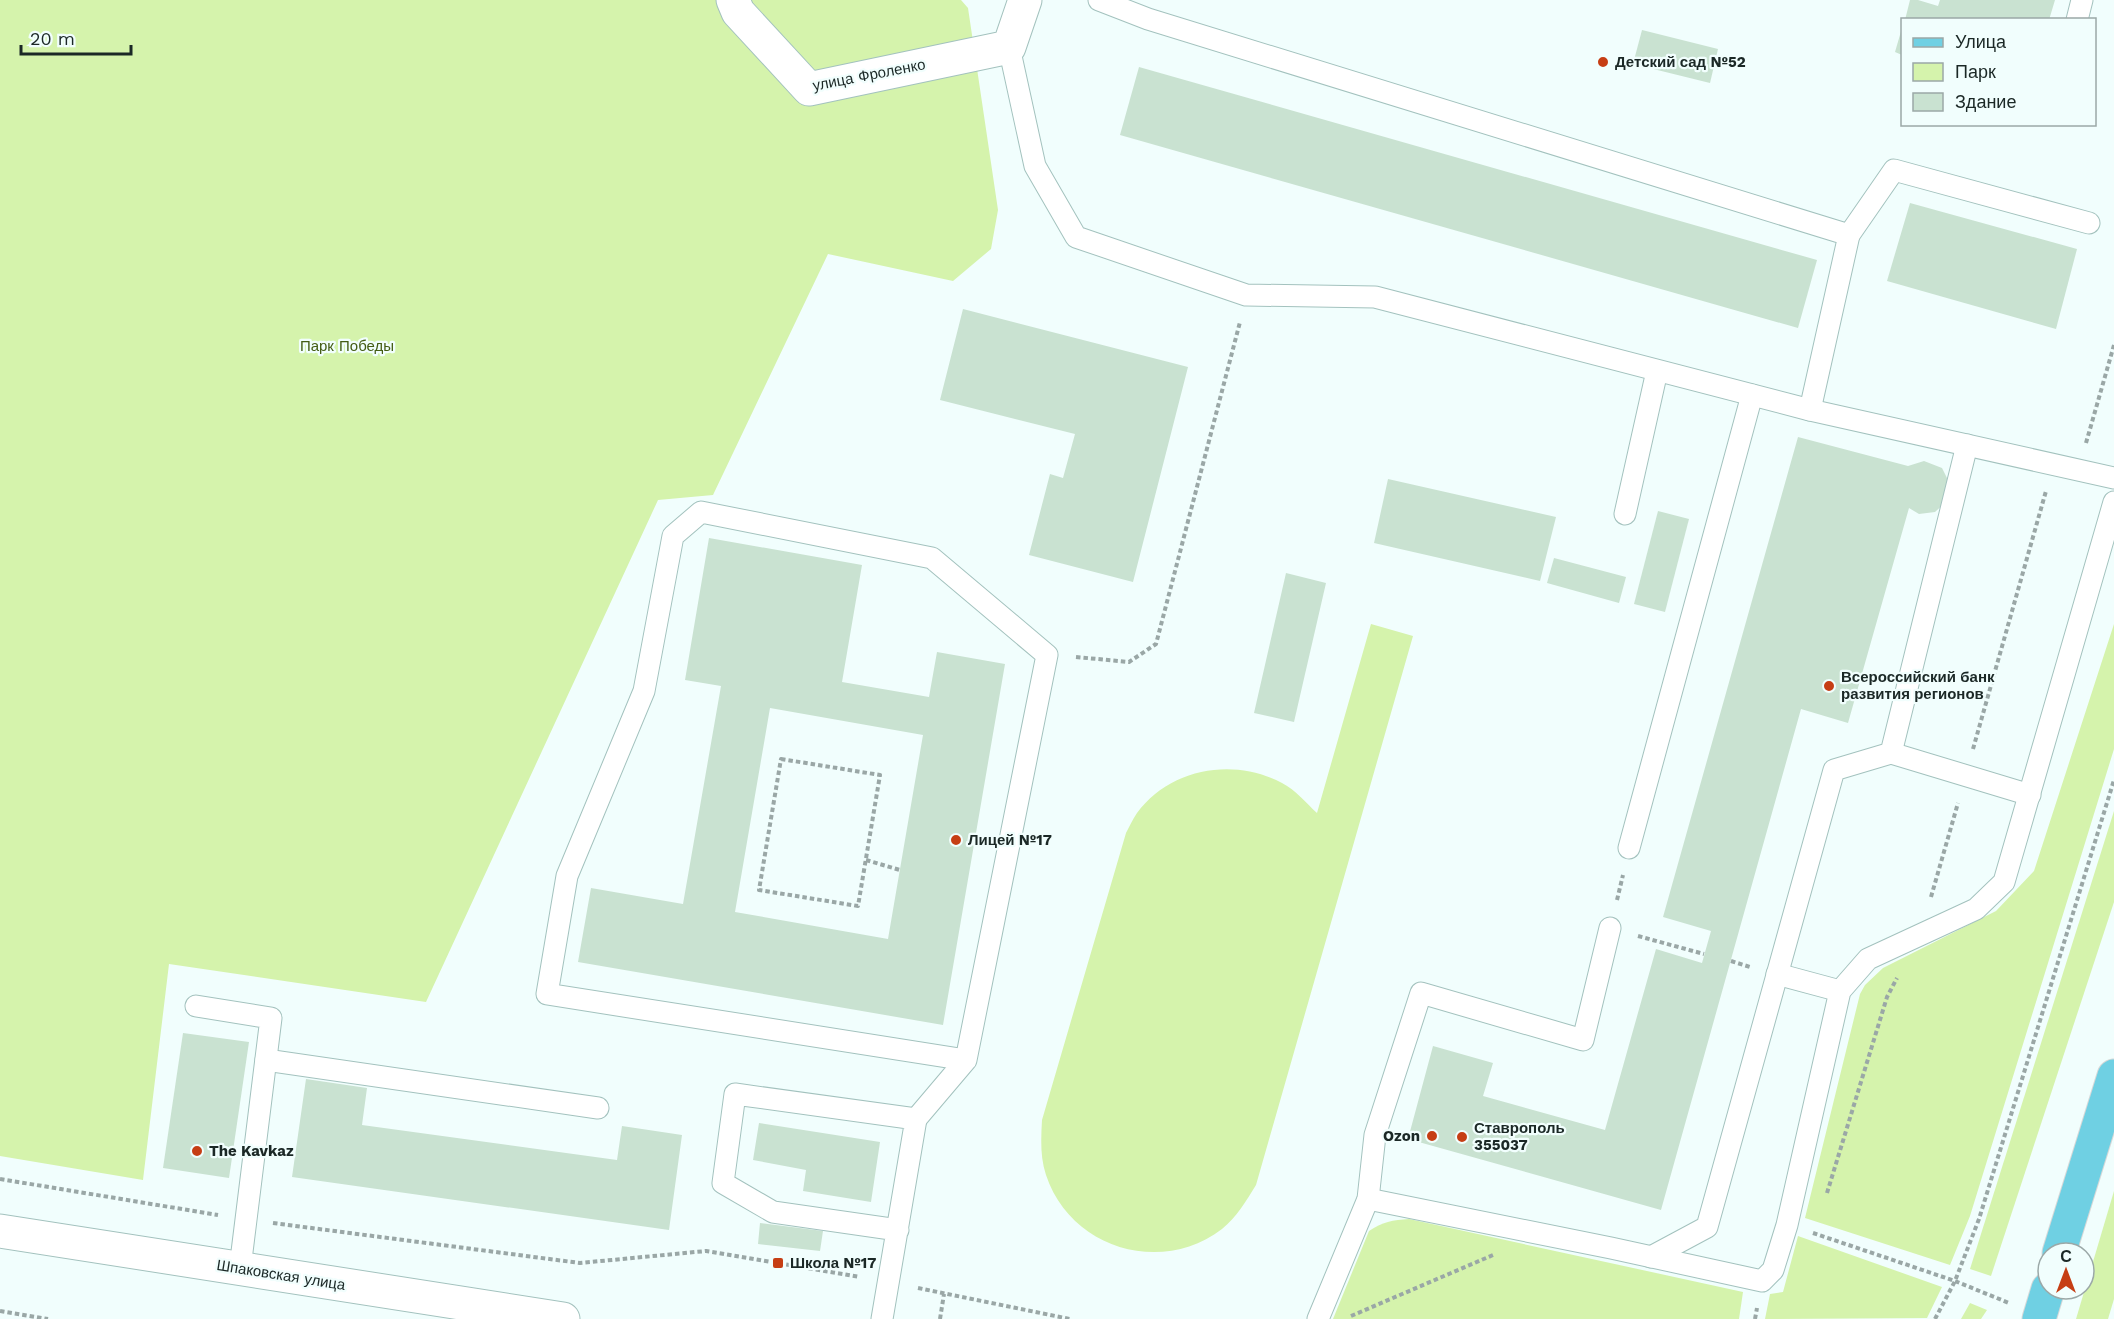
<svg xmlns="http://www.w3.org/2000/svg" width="2114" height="1319" font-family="'Work Sans',sans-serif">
<rect width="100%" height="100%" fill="#f1fefd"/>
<!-- green -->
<g fill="#d5f3ac">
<path d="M0 0H961L968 8 998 210 991 249 953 281 828 254 713 495 658 500 426 1002 169 964 143 1180 0 1156Z"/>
<path d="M1371 624 1413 636 1256 1185C1246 1201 1237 1217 1222 1229 1161 1276 1070 1248 1046 1175 1040 1157 1041 1138 1042 1120L1126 833C1129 827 1133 819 1137 813 1170 768 1234 757 1282 783 1296 790 1306 803 1317 813Z"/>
<path d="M2114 624V749L1970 1216 1950 1265 1805 1218 1860 994 1865 985 1883 968 1996 911 2034 871Z"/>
<path d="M2114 811V902L1991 1276 1970 1269Z"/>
<path d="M2114 1191V1299L2108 1319H2076Z"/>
<path d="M1409 1219 1743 1292 1739 1319H1333L1369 1231C1382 1222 1393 1220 1409 1219Z"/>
<path d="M1798 1236 1942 1287 1927 1318 1765 1319 1770 1294 1783 1292Z"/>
<path d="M1970 1303 1987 1310 1981 1319H1961Z"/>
</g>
<!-- building -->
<g fill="#c9e2d1" fill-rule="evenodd">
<path d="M1910 0H1918L1938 6 1940 0H2055L2049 20H1905Z"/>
<path d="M1902 28V55L1895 52Z"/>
<path d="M1642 30 1718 49 1710 83 1633 64Z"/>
<path d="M1139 67 1817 260 1798 328 1120 135Z"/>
<path d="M1910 203 2077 249 2056 329 1887 281Z"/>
<path d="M963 309 1188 367 1133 582 1029 555 1050 474 1063 478 1075 434 940 400Z"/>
<path d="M1798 437 1908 466 1924 461 1942 468 1950 484 1947 501 1935 512 1919 514 1909 508 1848 723 1801 709 1661 1210 1408 1139 1433 1046 1493 1063 1483 1096 1605 1130 1656 949 1702 963 1711 931 1663 917Z"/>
<path d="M1388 479 1556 517 1540 581 1374 543Z"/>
<path d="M1658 511 1689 519 1665 612 1634 604Z"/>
<path d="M709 538 862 565 842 682 929 697 937 652 1005 664 943 1025 578 962 591 888 683 904 721 686 685 680ZM770 708 923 735 888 939 735 912Z"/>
<path d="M1554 558 1626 577 1619 603 1547 583Z"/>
<path d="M1286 573 1326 583 1294 722 1254 713Z"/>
<path d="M183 1033 249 1042 229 1178 163 1168Z"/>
<path d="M306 1079 367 1088 362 1125 617 1160 622 1126 682 1135 669 1230 292 1177Z"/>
<path d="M759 1123 880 1142 871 1202 803 1191 806 1170 753 1160Z"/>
<path d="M760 1223 823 1231 820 1251 758 1244Z"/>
</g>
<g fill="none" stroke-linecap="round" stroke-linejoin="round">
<defs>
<g id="lane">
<path d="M1099 0 1148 19 1849 235 1810 410"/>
<path d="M2077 20 2082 0"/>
<path d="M1009 47 1035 166 1076 237 1246 295 1375 297 1810 410 2114 478"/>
<path d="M1849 235 1894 170 2089 223"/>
<path d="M1625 514 1657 371"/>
<path d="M1891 753 2030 795"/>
<path d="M1629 848 1752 395"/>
<path d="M1777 974 1840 991"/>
<path d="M196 1006 271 1018 240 1268"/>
<path d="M266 1060 598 1108"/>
<path d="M916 1119 966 1060 1047 655 932 558 701 512 673 536 644 691 567 876 547 994 966 1060"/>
<path d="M1368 1199 1611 1248 1762 1281 1773 1270 1787 1225 1840 991 1868 959 1976 909 2004 882 2114 502"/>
<path d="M1651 1257 1707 1227 1834 770 1891 753 1967 445"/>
<path d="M882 1319 916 1119 735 1094 723 1183 773 1212 898 1230"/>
<path d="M1318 1319 1368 1199 1375 1135 1421 993 1583 1040 1610 928"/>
</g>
<path id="street" d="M733 0 738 12 809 89 1009 47 1025 0"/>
<path id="secondary" d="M0 1231 563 1319"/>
<g id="primary">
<path d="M2059 1253 2114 1076"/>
<path d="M2039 1319 2048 1289"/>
</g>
</defs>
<!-- lane casing -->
<use href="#lane" stroke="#a3c2be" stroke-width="23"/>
<!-- street casing -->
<use href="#street" stroke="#a3c2be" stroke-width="35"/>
<!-- secondary casing -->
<use href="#secondary" stroke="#a3c2be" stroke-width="35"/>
<!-- primary casing -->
<use href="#primary" stroke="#d6d8d8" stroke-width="35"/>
<!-- path -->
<g stroke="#9aa7a6" stroke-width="4" stroke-dasharray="4.5 3" stroke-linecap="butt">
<path d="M2086 443 2114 345"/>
<path d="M1076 657 1129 662 1156 644 1240 322"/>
<path d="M1973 749 2046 491"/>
<path d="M781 759 880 775 858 906 759 890Z"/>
<path d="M866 860 900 870"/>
<path d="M1931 897 1958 803"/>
<path d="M1617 900 1623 875"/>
<path d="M1638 936 1704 954"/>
<path d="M1731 961 1750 967"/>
<path d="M0 1179 218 1215"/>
<path d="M1827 1193 1887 997 1897 978"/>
<path d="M273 1223 580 1263 706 1251 860 1277"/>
<path d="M1813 1233 1955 1281 2009 1303"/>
<path d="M918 1288 1070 1319"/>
<path d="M0 1311 48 1319"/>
<path d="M1351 1316 1493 1255"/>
<path d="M940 1319 944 1294"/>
<path d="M1755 1319 1757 1308"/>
<path d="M1935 1319 1955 1281 1979 1219 2114 780"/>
</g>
<!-- lane -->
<use href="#lane" stroke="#fff" stroke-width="21"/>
<!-- street -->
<use href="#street" stroke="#fff" stroke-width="33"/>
<!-- secondary -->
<use href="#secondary" stroke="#fff" stroke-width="33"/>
<!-- primary -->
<use href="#primary" stroke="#6fd0e3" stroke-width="33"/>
</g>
<!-- markers -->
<g fill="#c63e14" stroke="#f1fefd" stroke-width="2">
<circle cx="1603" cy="62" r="6"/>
<circle cx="1829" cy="686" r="6"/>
<circle cx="956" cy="840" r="6"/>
<circle cx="1432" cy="1136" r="6"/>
<circle cx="1462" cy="1137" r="6"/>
<circle cx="197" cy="1151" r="6"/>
<rect x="772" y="1257" width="12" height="12" rx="3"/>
</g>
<g text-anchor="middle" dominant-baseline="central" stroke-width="4.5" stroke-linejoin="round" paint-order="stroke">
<!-- poi labels -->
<g font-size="15" font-weight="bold" fill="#1b2826" stroke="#f1fefd" text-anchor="start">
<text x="1615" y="62">Детский сад №52</text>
<text x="1841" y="677">Всероссийский банк<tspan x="1841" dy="17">развития регионов</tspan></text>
<text x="968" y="840">Лицей №17</text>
<text x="1474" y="1128">Ставрополь<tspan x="1474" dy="17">355037</tspan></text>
<text x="1420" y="1136" text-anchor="end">Ozon</text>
<text x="209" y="1151">The Kavkaz</text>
<text x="790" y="1263">Школа №17</text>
</g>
<!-- street labels -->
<g font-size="15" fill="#1b2826" stroke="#f1fefd">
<text transform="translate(869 75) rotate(-11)">улица Фроленко</text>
<text transform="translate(281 1275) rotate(9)">Шпаковская улица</text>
</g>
<!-- park labels -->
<g font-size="15" fill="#445d14" stroke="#f1fefd">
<text x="347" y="346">Парк Победы</text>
</g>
</g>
<!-- legend -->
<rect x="1901" y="18" width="195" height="108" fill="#f1fefd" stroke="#9ba8a7" stroke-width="1.5"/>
<rect x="1913" y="38" width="30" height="9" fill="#6fd0e3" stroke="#9ba8a7" stroke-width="1.5"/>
<text x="1955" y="48" font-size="18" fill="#1b2826">Улица</text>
<rect x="1913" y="63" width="30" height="18" fill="#d5f3ac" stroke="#9ba8a7" stroke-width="1.5"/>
<text x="1955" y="78" font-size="18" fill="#1b2826">Парк</text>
<rect x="1913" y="93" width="30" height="18" fill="#c9e2d1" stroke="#9ba8a7" stroke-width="1.5"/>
<text x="1955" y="108" font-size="18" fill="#1b2826">Здание</text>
<!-- north arrow -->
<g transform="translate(2066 1271)"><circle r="28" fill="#f1fefd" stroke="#9ba8a7" stroke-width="1.5"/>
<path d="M0-4.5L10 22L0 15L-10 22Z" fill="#c63e14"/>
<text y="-9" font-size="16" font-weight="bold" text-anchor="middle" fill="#1b2826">С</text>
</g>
<!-- scale -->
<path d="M21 45v9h110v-9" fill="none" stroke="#1b2826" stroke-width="3"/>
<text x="30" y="45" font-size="18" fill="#1b2826" stroke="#f1fefd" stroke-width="4.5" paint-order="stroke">20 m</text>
</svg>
